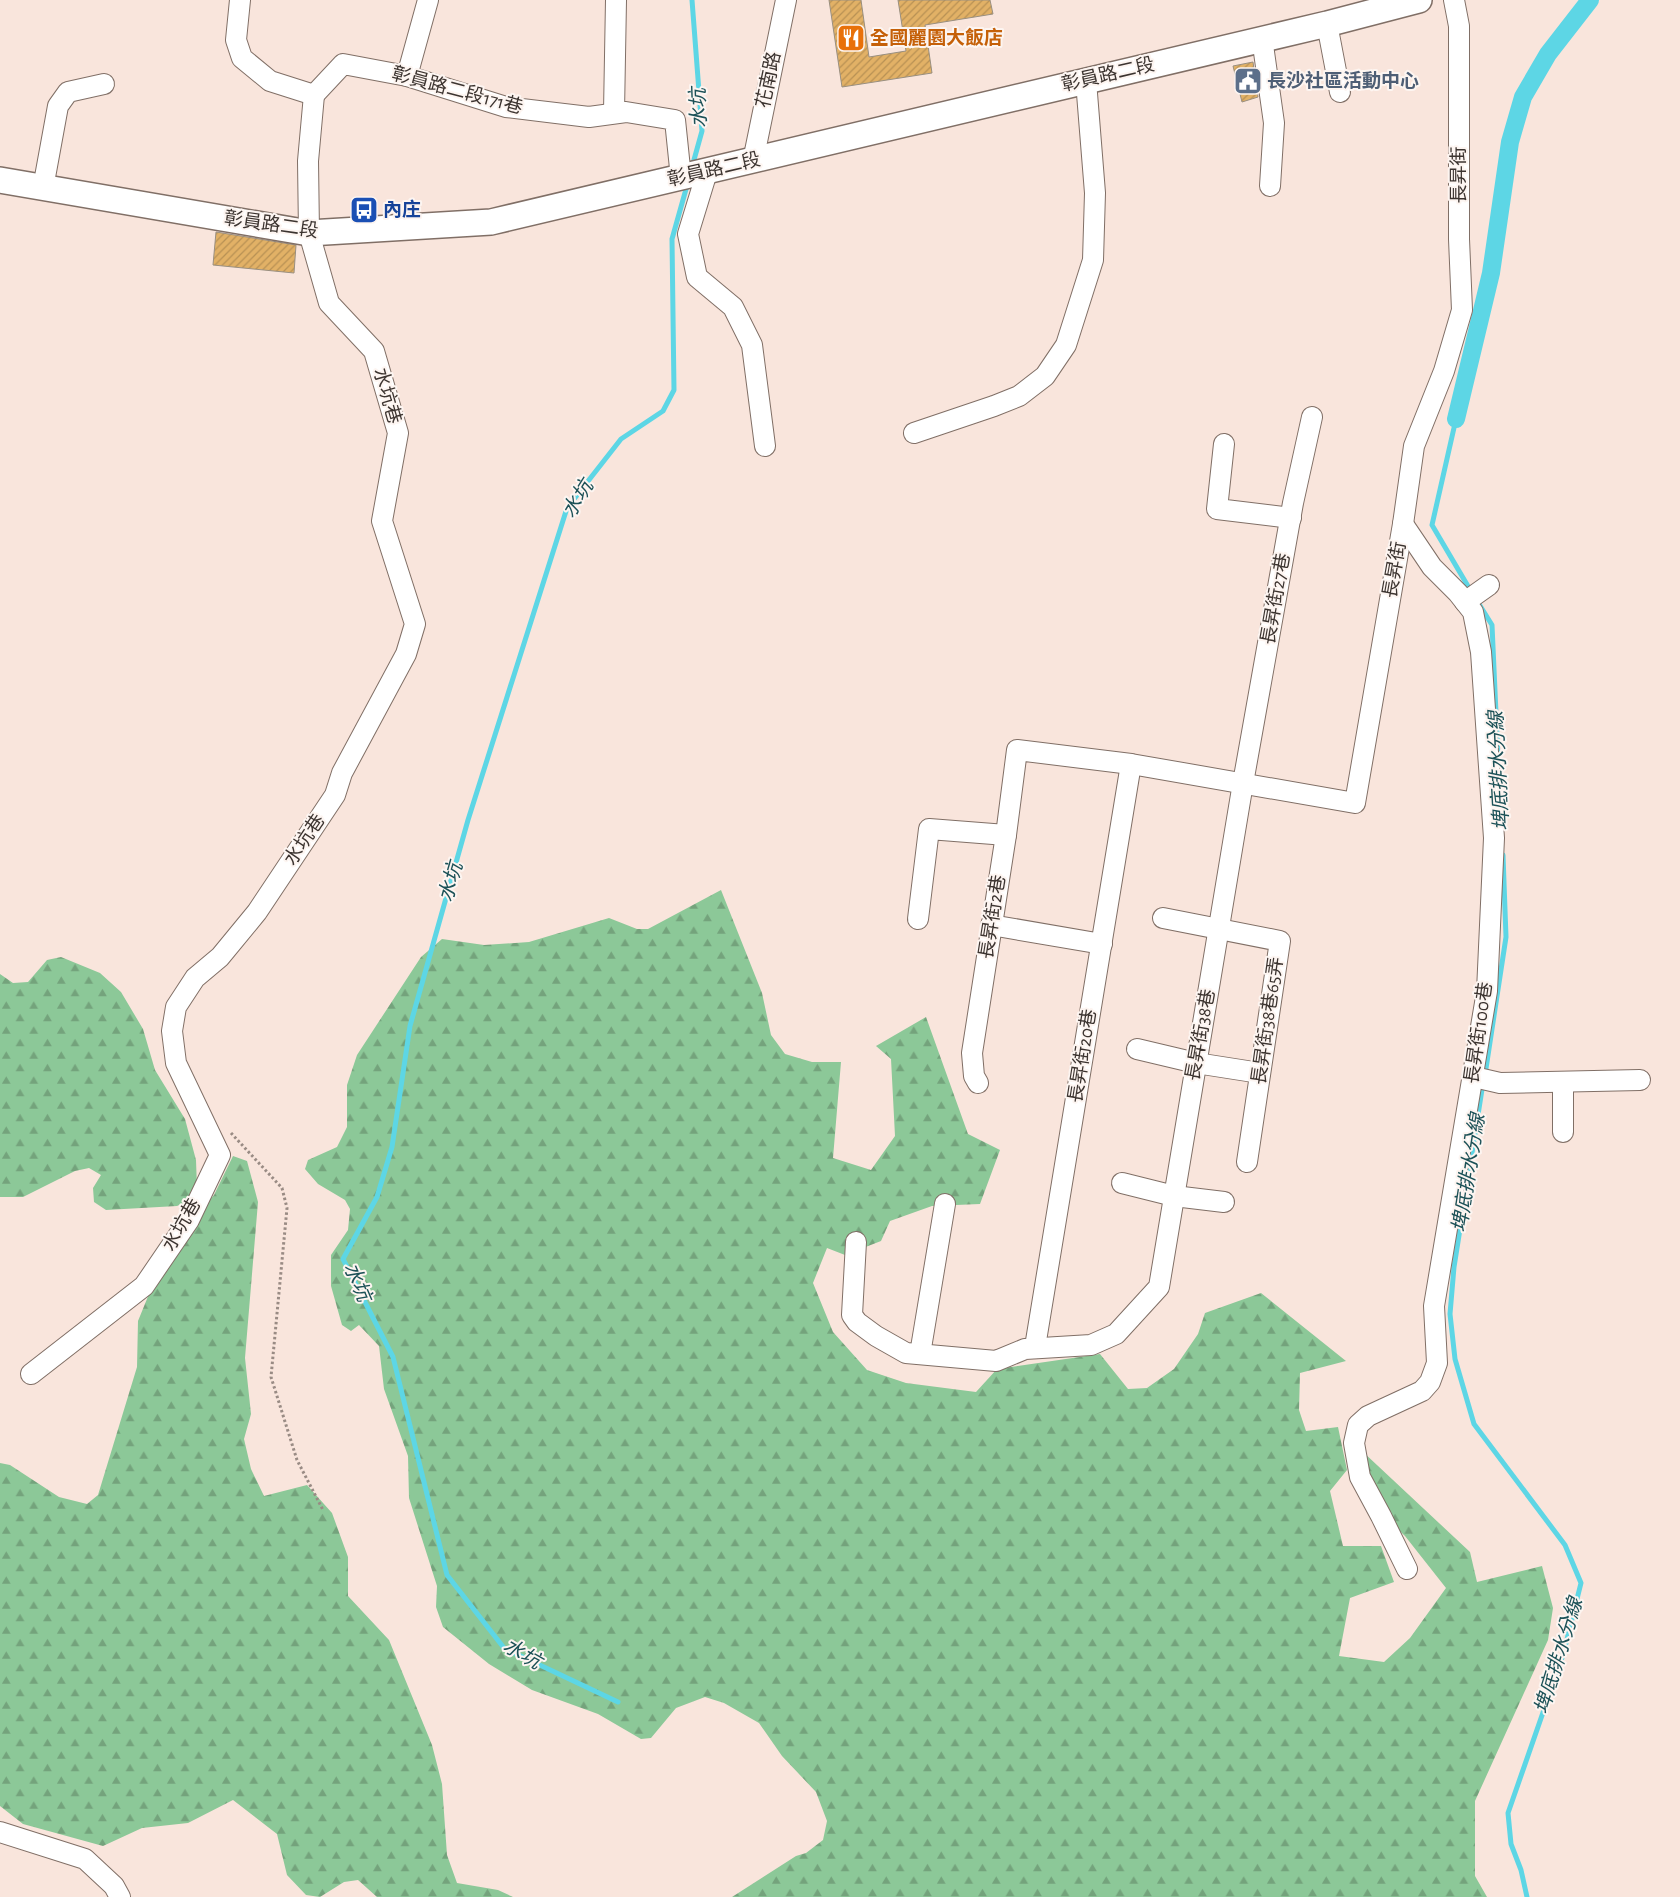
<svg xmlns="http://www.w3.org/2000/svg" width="1680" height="1897" font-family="'Alegreya Sans','Noto Sans TC',sans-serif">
<defs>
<pattern id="forest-firs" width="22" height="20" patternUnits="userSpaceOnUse" patternTransform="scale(1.25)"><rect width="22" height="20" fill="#8cc898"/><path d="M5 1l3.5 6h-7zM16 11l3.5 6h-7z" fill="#74a37c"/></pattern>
<pattern id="building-hatch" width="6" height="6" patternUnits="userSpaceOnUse" patternTransform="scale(1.25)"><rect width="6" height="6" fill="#e2b166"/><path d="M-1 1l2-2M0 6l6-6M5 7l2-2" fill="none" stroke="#b89154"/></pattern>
</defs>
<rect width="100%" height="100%" fill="#f9e5dc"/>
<!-- forest -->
<g fill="url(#forest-firs)">
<path d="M721 890 762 993 771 1035 785 1054 812 1062H841L833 1158 871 1170 895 1136 891 1059 876 1046 926 1017 968 1134 1000 1150 980 1204 932 1206 890 1221 881 1241 845 1255 827 1248 813 1283 833 1332 867 1370 906 1383 976 1392 997 1369 1100 1354 1128 1389 1147 1388 1174 1369 1198 1334 1205 1313 1261 1293 1346 1361 1300 1373 1299 1410 1306 1431 1338 1427 1347 1470 1330 1491 1343 1546H1381L1394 1582 1350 1598 1339 1656 1384 1662 1410 1638 1446 1588 1405 1536 1377 1509 1362 1451 1470 1552 1477 1582 1542 1566 1553 1608 1548 1640 1475 1801V1876L1487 1897H732L796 1856 806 1853 823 1840 827 1821 816 1792 782 1756 759 1723 724 1703 705 1697 676 1708 651 1738 641 1739 598 1714 532 1690 489 1664 443 1627 436 1607 437 1586 409 1498 408 1456 384 1389 379 1346 359 1325 351 1331 342 1325 331 1286V1255L348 1230 350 1209 345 1200 318 1184 305 1169 308 1160 337 1147 347 1127V1085L357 1055 421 957 442 939 484 945 529 942 609 918 637 929H648Z"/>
<path d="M61 957 100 973 121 992 143 1029 155 1070 185 1119 196 1160 197 1188 189 1201 177 1206 106 1210 94 1202 93 1188 101 1175 89 1168 75 1171 23 1197H0V974L13 983 28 982 47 960Z"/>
<path d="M233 1156 247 1161 258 1202 245 1358 251 1414 244 1439 251 1469 264 1496 307 1485 332 1513 348 1557V1596L389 1640 432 1745 442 1784 447 1855 457 1883 498 1890 513 1897H377L358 1880 344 1882 320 1897 306 1895 287 1875 277 1834 233 1800 188 1823 142 1828 103 1846 23 1824 0 1806V1463L10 1465 59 1497 87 1504 98 1495 137 1367 138 1321 160 1267 174 1241 214 1195Z"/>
</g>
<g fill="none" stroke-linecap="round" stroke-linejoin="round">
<!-- stream -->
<g stroke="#5dd6e5" stroke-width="5">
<path d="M692 167 702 131 692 0"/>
<path d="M1456 419 1432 525 1472 593"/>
<path d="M1479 604 1492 625 1498 757"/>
<path d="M1485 1075 1506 937 1503 855"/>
<path d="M1483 1083 1454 1267 1450 1314 1455 1359 1474 1424 1565 1545 1581 1583 1563 1655 1508 1813 1511 1844 1521 1870 1527 1897"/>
<path d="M618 1702 504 1648 447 1575 393 1357 343 1259 377 1197 392 1147 410 1026 468 820 567 508 621 439 663 411 674 390 672 239 688 182"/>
</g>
<!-- canal -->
<path stroke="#5dd6e5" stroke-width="18" d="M1456 419 1491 273 1510 142 1523 97 1548 54 1590 0"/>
</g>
<!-- building -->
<g fill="url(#building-hatch)" stroke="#998f80">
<path d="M829 0H861L869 57 906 51 898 0H990L993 14 925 25 932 73 842 87Z"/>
<path d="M1253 62 1258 97 1242 102 1233 66Z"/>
<path d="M216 232 296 245 294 273 213 265Z"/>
</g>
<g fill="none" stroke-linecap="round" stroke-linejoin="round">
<defs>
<g id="minor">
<path d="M240 0 236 40 242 58 270 81 314 95"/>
<path d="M1327 24 1340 92"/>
<path d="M1262 38 1274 123 1270 186"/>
<path d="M407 76 428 0"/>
<path d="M314 95 343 64 407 76 506 107 589 117 626 112 675 120 681 178"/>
<path d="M614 112 616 0"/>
<path d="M753 161 786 0"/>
<path d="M707 172 688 234 697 277 733 307 752 345 765 446"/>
<path d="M43 188 58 106 68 92 104 84"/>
<path d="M914 433 994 406 1019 396 1045 376 1066 345 1093 260 1095 193 1086 81"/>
<path d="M1224 444 1217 509 1291 518"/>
<path d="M1403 524 1432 567 1458 593 1473 612 1481 652 1494 838 1487 991 1434 1306 1437 1363 1430 1382 1422 1391 1368 1416 1358 1425 1354 1443 1360 1477 1381 1516 1407 1569"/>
<path d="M1465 602 1489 585"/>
<path d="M1163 918 1280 941 1247 1162"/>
<path d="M918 919 929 829 1006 835"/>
<path d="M991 925 1102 944"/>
<path d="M1137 1049 1196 1063 1260 1073"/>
<path d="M1474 1077 1500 1083 1640 1080"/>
<path d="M1563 1082V1132"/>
<path d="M978 1083 974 1076 972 1053 1006 835 1017 750 1131 764 1355 803 1403 524 1414 446 1444 371 1462 310 1459 239V26L1454 0"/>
<path d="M1122 1183 1174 1196 1224 1202"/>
<path d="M856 1242 852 1315 857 1322 876 1336 906 1353 996 1361 1025 1349 1091 1345 1116 1334 1159 1287 1243 783 1293 503 1312 417"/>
<path d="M1035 1347 1131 764"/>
<path d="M920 1354 945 1204"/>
<path d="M31 1374 144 1286 189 1220 220 1155 176 1063 172 1031 176 1007 195 978 220 957 257 912 335 795 342 773 406 654 415 624 382 521 398 433 374 351 329 303 309 233 308 161 314 95"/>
<path d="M0 1832 85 1859 114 1886 120 1897"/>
</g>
<path id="major" d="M0 180 309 233 491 222 1327 24 1419 0"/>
</defs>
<!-- minor casing -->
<use href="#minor" stroke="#806f66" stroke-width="22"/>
<!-- major casing -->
<use href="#major" stroke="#806f66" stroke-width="28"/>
<!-- path -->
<path stroke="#998b84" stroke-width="3" stroke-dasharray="2.5 2.5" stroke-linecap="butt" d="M231 1133 282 1188 287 1208 271 1377 297 1460 323 1510"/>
<!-- minor -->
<use href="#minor" stroke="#fff" stroke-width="20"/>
<!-- major -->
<use href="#major" stroke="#fff" stroke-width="25"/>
</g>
<!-- icons -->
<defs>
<symbol id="restaurant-square" viewBox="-11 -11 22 22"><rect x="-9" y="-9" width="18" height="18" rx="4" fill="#e8710a" stroke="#fdf5f1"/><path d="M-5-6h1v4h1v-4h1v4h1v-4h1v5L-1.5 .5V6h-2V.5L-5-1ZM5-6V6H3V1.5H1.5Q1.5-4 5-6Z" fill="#fff"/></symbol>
<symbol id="civic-square" viewBox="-11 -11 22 22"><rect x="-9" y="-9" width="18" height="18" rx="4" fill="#5c6f8a" stroke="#fdf5f1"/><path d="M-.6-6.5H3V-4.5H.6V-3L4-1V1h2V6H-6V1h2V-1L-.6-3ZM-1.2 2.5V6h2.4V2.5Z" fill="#fff"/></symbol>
<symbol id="bus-square" viewBox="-11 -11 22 22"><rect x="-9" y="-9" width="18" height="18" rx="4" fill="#1a4fb4" stroke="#fdf5f1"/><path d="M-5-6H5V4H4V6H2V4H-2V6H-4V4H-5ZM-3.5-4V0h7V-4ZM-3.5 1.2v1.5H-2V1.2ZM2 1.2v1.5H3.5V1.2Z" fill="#fff"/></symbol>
</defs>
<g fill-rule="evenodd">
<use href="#restaurant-square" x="835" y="22" width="32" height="32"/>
<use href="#civic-square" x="1232" y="65" width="32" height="32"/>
<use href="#bus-square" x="348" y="194" width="32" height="32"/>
</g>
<g text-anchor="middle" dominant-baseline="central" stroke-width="4" stroke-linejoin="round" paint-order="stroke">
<!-- food labels -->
<g font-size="19" font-weight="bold" fill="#c56008" stroke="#fdf5f1" text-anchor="start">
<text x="870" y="38">全國麗園大飯店</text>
</g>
<!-- street labels -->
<g font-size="19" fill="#3c3430" stroke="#fdf5f1">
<text transform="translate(1108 75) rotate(-13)">彰員路二段</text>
<text transform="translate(769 80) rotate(-78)">花南路</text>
<text transform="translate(457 91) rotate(15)">彰員路二段171巷</text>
<text transform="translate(714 170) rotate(-13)">彰員路二段</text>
<text transform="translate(1459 175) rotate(-90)">長昇街</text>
<text transform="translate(271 225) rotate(8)">彰員路二段</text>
<text transform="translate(387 396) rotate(74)">水坑巷</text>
<text transform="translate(1395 570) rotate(-80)">長昇街</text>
<text transform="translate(1276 599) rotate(-80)">長昇街27巷</text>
<text transform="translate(305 840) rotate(-56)">水坑巷</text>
<text transform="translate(993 917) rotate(-81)">長昇街2巷</text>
<text transform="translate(1268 1021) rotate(-82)">長昇街38巷65弄</text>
<text transform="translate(1479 1033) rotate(-82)">長昇街100巷</text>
<text transform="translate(1201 1035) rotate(-80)">長昇街38巷</text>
<text transform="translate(1083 1056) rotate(-81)">長昇街20巷</text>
<text transform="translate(182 1225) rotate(-60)">水坑巷</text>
</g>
<!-- service labels -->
<g font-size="19" font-weight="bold" fill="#4e5e75" stroke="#fdf5f1" text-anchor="start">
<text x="1267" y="81">長沙社區活動中心</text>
</g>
<!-- transit labels -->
<g font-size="19" font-weight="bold" fill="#164399" stroke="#fdf5f1" text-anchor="start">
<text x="383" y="210">內庄</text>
</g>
<!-- water labels -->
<g font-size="20" font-style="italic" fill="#1c5157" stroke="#fdf5f1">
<text transform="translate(699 108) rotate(-92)">水坑</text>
<text transform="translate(578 499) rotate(-58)">水坑</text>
<text transform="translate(1499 771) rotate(-93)">埤底排水分線</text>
<text transform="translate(451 882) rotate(-74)">水坑</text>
<text transform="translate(1469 1173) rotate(-81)">埤底排水分線</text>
<text transform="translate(357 1282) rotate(67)">水坑</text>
<text transform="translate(522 1654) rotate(30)">水坑</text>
<text transform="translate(1559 1656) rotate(-73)">埤底排水分線</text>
</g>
</g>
</svg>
